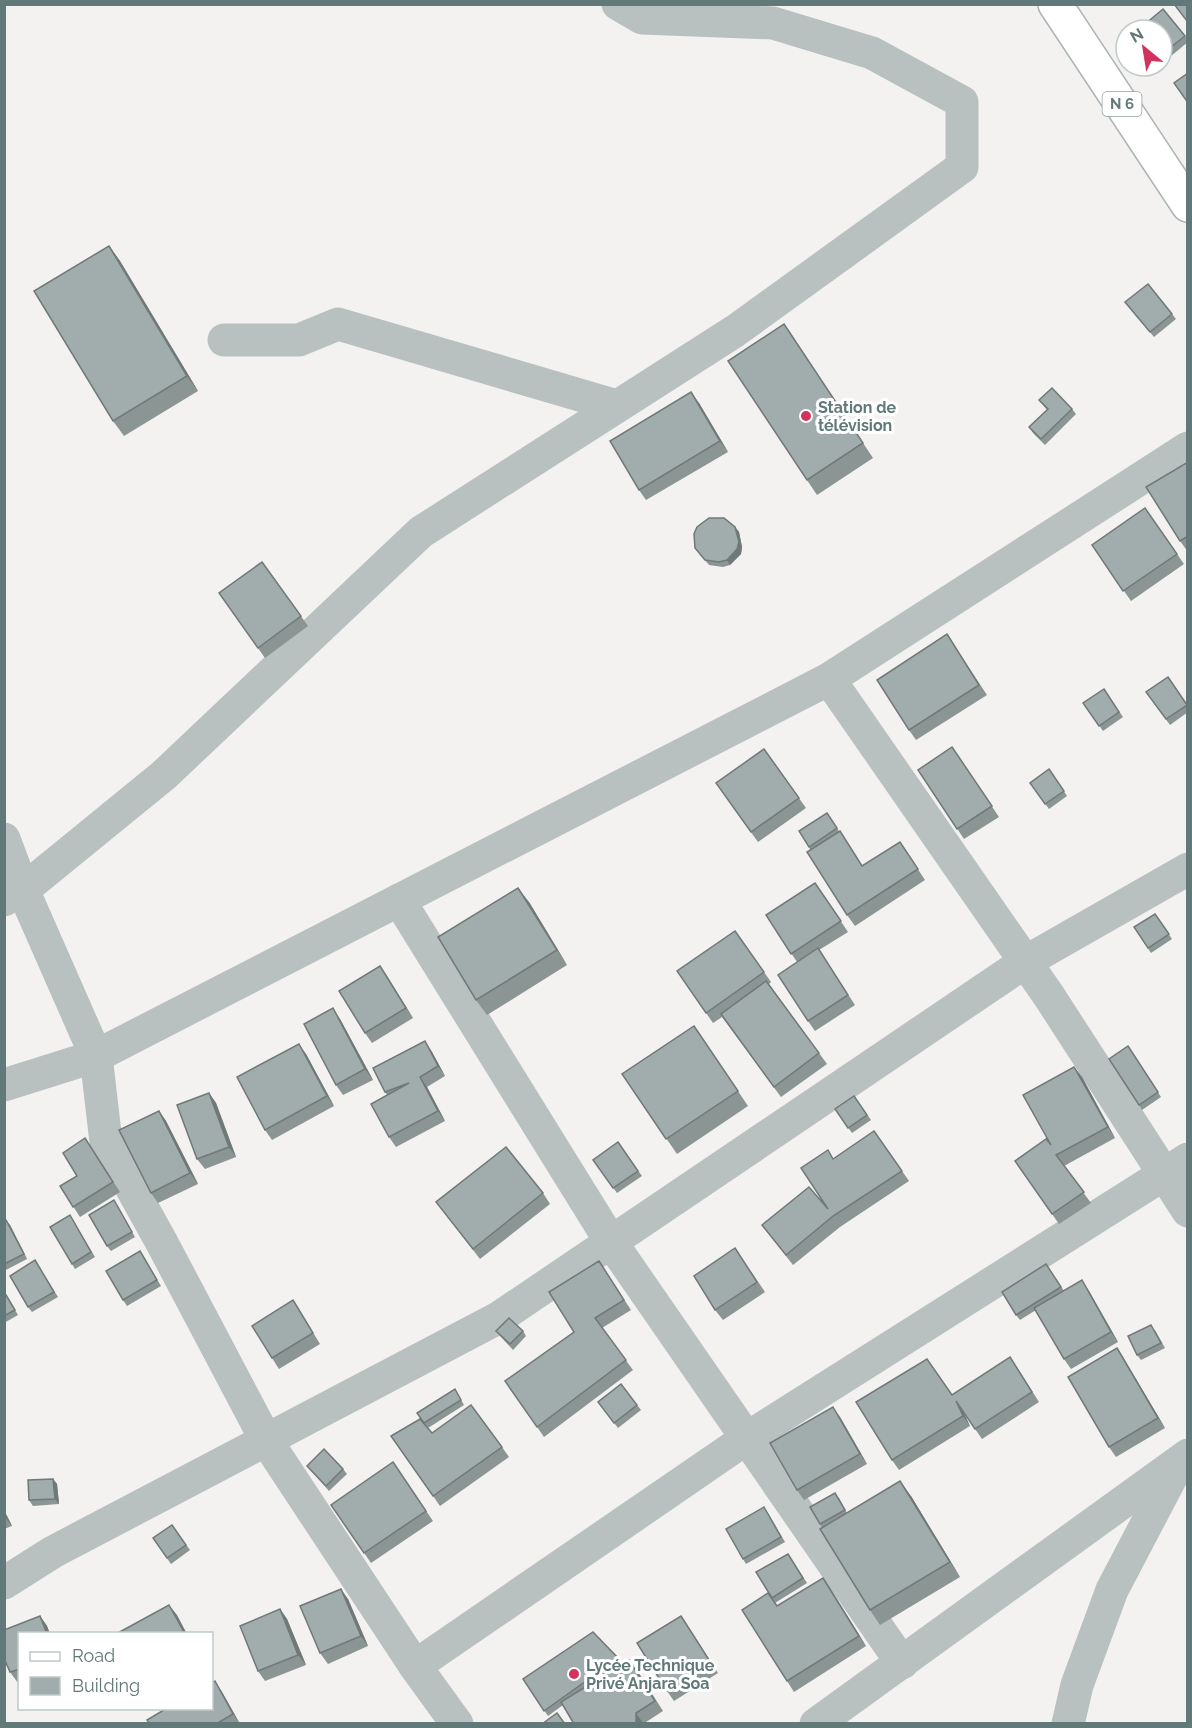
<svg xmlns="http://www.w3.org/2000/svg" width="1192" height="1728" font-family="Raleway,sans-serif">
<rect width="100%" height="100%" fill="#f3f2f0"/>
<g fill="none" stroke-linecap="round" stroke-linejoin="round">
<defs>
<path id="primary" d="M1055 4 1188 205"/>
</defs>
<!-- primary casing -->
<use href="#primary" stroke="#acb4b4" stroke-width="36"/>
<!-- street -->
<g stroke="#b8c0c0" stroke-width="33">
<path d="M224 340H299L338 324 617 406"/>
<path d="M829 679 1049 996 1188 1211"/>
<path d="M4 839 23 890 96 1056 106 1142 162 1243 266 1440 415 1666 457 1724"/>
<path d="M4 900 23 890 164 775 421 532 735 331 962 167V102L872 53 773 23 642 18 618 4"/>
<path d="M399 900 611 1242 902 1663"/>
<path d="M4 1085 96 1056 829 679 1188 448"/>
<path d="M4 1583 53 1552 500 1317 1025 962 1188 869"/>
<path d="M415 1666 747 1438 1188 1159"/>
<path d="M816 1724 1188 1455"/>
<path d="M1068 1724 1077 1685 1112 1590 1177 1466"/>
</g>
<!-- primary -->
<use href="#primary" stroke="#fff" stroke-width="33"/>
</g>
<!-- wall -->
<g fill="#8a9594">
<path d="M1145 24 1185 36 1188 39V42L1171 56 1162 45V30H1150Z"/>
<path d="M109 246 120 261 198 391 124 436 113 421Z"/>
<path d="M1125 302 1172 314 1176 319 1154 337Z"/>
<path d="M784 324 873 458 817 495 807 480Z"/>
<path d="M1039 400 1072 409 1076 414 1045 445 1033 433 1029 427 1047 410Z"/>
<path d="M699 403 728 452 646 500 639 490Z"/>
<path d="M1188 462V552L1180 541Z"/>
<path d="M1145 508 1184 564 1131 601 1092 545Z"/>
<path d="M735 527 739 532 742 547 741 554 730 565 723 567 709 565 695 548Z"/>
<path d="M262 562 308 626 265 658 219 593Z"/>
<path d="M954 645 987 695 916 740 909 730Z"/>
<path d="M1168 677 1188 705V712L1170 725 1146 692Z"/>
<path d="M1104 689 1123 717 1103 731 1083 703Z"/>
<path d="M952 747 999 817 964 839 918 770Z"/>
<path d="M764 749 806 808 758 842 716 783Z"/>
<path d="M1049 769 1067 796 1049 809 1030 783Z"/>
<path d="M827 813 862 866 900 842 925 880 855 926 847 915 810 849 799 831Z"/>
<path d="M815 883 848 932 819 950 855 1005 815 1031 808 1021 797 962 766 915Z"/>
<path d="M529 902 567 965 487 1015 476 1000Z"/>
<path d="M1155 914 1172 939 1151 953 1134 927Z"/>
<path d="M735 931 771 982 769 984 827 1064 781 1097 722 1017 713 1023 677 971Z"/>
<path d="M380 966 413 1018 372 1043 365 1033Z"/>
<path d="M340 1019 373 1080 343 1095 336 1085Z"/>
<path d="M694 1026 748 1106 677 1154 622 1074Z"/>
<path d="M425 1041 432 1052 445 1076 427 1087 445 1121 396 1147 389 1137 387 1095 385 1092Z"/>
<path d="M1128 1046 1161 1097 1142 1110 1139 1105Z"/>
<path d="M306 1054 334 1106 272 1140 265 1130Z"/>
<path d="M1074 1067 1082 1077 1115 1138 1064 1166 1091 1203 1059 1224 1015 1161 1051 1145Z"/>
<path d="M209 1093 216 1103 236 1157 205 1169 197 1159Z"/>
<path d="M854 1096 871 1120 852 1133 835 1109Z"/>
<path d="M159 1111 166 1121 198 1184 158 1203 151 1193Z"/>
<path d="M874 1131 909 1181 840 1227 793 1265 762 1225 828 1209 834 1158Z"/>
<path d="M85 1138 120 1192 80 1217 60 1186 77 1176Z"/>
<path d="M618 1142 642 1176 617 1193 593 1160Z"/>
<path d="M543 1193 550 1204 480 1259 436 1202Z"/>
<path d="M114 1200 135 1237 111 1251 107 1246Z"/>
<path d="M70 1215 95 1257 75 1269 72 1264Z"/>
<path d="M4 1221 10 1225 27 1259 4 1271Z"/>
<path d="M735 1248 765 1292 723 1320 715 1310Z"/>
<path d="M140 1251 161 1286 127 1306 123 1300Z"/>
<path d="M35 1260 58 1297 32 1312 28 1307Z"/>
<path d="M599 1261 631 1310 602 1328 633 1370 544 1437 505 1381 574 1332Z"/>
<path d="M1046 1264 1064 1291H1089L1118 1342 1071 1369 1064 1359 1036 1310 1020 1320 1016 1315Z"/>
<path d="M6 1295 18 1315 4 1323V1296Z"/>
<path d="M300 1311 320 1344 279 1369 272 1358Z"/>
<path d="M1155 1330 1165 1348 1141 1360 1137 1355Z"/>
<path d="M496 1331H523L526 1336 513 1350 500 1336Z"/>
<path d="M1117 1348 1124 1359 1165 1428 1116 1457 1109 1447Z"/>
<path d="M1017 1367 1039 1402 982 1439 964 1413 970 1426 899 1470 892 1460 952 1395Z"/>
<path d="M621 1384 641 1410 618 1428 598 1402Z"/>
<path d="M455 1389 464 1405 428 1428 432 1433 502 1447 509 1457 440 1506 391 1436 420 1419Z"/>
<path d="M840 1417 867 1464 804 1500 797 1490Z"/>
<path d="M393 1462 433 1521 371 1563 331 1505Z"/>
<path d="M307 1466 343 1469 347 1474 329 1491Z"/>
<path d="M53 1479 57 1484 59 1504 33 1506 29 1500Z"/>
<path d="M911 1496 960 1577 880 1625 870 1610 810 1507 839 1498 847 1513Z"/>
<path d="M4 1510 12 1526 4 1529Z"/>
<path d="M768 1513 785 1542 746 1564 743 1559Z"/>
<path d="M172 1525 190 1550 171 1564 153 1538Z"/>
<path d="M788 1554 807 1583 775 1603 777 1606 830 1588 866 1646 794 1692 787 1681 768 1593Z"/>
<path d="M348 1599 368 1646 328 1664 320 1653Z"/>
<path d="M280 1609 287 1619 306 1665 265 1681 258 1671Z"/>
<path d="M40 1616 47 1626 50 1634H20V1682L18 1683 10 1672 4 1658V1630Z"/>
<path d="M681 1616 718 1673 674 1701 667 1691Z"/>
<path d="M618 1658 621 1664 608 1673 637 1670 663 1711 643 1724 563 1705 548 1716 523 1679Z"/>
<path d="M215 1681 222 1692 240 1724H150Z"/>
</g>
<!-- shaded-wall -->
<g fill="#707978">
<path d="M109 246 120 261 198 391 187 376Z"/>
<path d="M691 392 699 403 728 452 720 441Z"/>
<path d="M735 527 739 532 742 547 741 554 730 565 727 560Z"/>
<path d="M518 888 529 902 567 965 557 950Z"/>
<path d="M380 966 387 976 413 1018 406 1008Z"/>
<path d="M333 1008 340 1019 373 1080 365 1069Z"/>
<path d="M425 1041 432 1052 445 1076 438 1066Z"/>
<path d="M299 1044 306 1054 334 1106 327 1096Z"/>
<path d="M1074 1067 1082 1077 1115 1138 1108 1127Z"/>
<path d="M420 1077 427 1087 445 1121 438 1111Z"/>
<path d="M209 1093 216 1103 236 1157 229 1147Z"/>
<path d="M159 1111 166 1121 198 1184 190 1173Z"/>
<path d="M6 1220 10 1225 27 1259 24 1254Z"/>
<path d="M1082 1280 1089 1291 1118 1342 1111 1332Z"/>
<path d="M1117 1348 1124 1359 1165 1428 1158 1418Z"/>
<path d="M956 1401 963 1412 970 1426 963 1416Z"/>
<path d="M833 1407 840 1417 867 1464 860 1454Z"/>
<path d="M53 1479 57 1484 59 1504 55 1499Z"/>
<path d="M900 1481 911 1496 960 1577 950 1562Z"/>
<path d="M4 1510 12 1526 4 1516Z"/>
<path d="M823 1578 830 1588 866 1646 859 1636Z"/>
<path d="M341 1589 348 1599 368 1646 361 1636Z"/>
<path d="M169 1605 177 1615 187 1634H185Z"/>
<path d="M280 1609 287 1619 306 1665 298 1655Z"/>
<path d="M40 1616 47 1626 50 1634H47Z"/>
<path d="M215 1681 222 1692 240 1724 233 1714Z"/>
<path d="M636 1713 643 1723V1724H636Z"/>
</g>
<!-- building -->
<g fill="#a0adac" stroke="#707978" stroke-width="1.5">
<path d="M1174 4H1188V21H1187Z"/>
<path d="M1163 9 1185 36 1167 50 1162 44V30H1150L1145 24Z"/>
<path d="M1188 73V100H1186L1174 83Z"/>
<path d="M109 246 187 376 113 421 34 291Z"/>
<path d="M1148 284 1172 314 1150 332 1125 302Z"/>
<path d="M784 324 863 443 807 480 728 361Z"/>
<path d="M1052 388 1072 409 1041 439 1029 427 1048 409 1039 400Z"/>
<path d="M691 392 720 441 639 490 610 441Z"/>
<path d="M1188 462V536L1180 541 1146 487Z"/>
<path d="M1145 508 1177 554 1123 591 1092 545Z"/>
<path d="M709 518H724L735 527 739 542 737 549 727 560 719 562 705 560 695 548 694 534 697 527Z"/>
<path d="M262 562 301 616 258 648 219 593Z"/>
<path d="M947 634 979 685 909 730 877 680Z"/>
<path d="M1168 677 1187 705 1166 719 1146 692Z"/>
<path d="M1104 689 1119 712 1099 726 1083 703Z"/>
<path d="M952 747 992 806 957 829 918 770Z"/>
<path d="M764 749 799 798 751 832 716 783Z"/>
<path d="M1049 769 1064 791 1045 804 1030 783Z"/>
<path d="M827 813 837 828 809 847 799 831Z"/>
<path d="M840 831 862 866 900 842 918 869 847 915 807 852Z"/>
<path d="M815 883 841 921 791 954 766 915Z"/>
<path d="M518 888 557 950 476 1000 438 937Z"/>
<path d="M1155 914 1169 934 1148 948 1134 927Z"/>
<path d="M735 931 764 972 706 1013 677 971Z"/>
<path d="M818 948 848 995 808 1021 778 975Z"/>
<path d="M380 966 406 1008 365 1033 339 991Z"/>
<path d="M766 981 819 1053 774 1087 721 1014Z"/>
<path d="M333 1008 365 1069 336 1085 304 1024Z"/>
<path d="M694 1026 738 1091 666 1139 622 1074Z"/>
<path d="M425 1041 438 1066 420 1077 438 1111 389 1137 371 1104 409 1083 385 1092 373 1068Z"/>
<path d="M299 1044 327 1096 265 1130 237 1077Z"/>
<path d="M1128 1046 1158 1092 1139 1105 1109 1059Z"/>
<path d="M1074 1067 1108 1127 1056 1155 1084 1192 1052 1214 1015 1161 1046 1139 1051 1145 1023 1095Z"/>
<path d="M209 1093 229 1147 197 1159 177 1105Z"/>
<path d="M854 1096 867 1115 848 1128 835 1109Z"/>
<path d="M159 1111 190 1173 151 1193 119 1130Z"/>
<path d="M874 1131 902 1171 833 1216 786 1255 762 1225 809 1187 828 1209 801 1168 828 1150 833 1159Z"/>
<path d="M85 1138 113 1182 73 1207 60 1186 77 1176 63 1153Z"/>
<path d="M618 1142 638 1171 613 1188 593 1160Z"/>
<path d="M506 1147 543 1193 473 1249 436 1202Z"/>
<path d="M114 1200 132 1232 107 1246 89 1215Z"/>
<path d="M70 1215 91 1252 72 1264 50 1227Z"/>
<path d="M6 1220 24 1254 4 1264V1221Z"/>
<path d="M735 1248 757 1282 715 1310 694 1276Z"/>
<path d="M140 1251 157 1280 123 1300 106 1271Z"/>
<path d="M35 1260 54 1292 28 1307 10 1276Z"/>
<path d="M599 1261 624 1300 595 1318 626 1360 537 1427 505 1381 574 1332 549 1292Z"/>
<path d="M1046 1264 1061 1287 1016 1315 1002 1292Z"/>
<path d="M1082 1280 1111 1332 1064 1359 1034 1308Z"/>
<path d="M6 1295 15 1310 4 1316V1296Z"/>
<path d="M293 1300 313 1333 272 1358 252 1326Z"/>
<path d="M509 1318 523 1331 510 1344 496 1331Z"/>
<path d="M1151 1325 1161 1343 1137 1355 1128 1336Z"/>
<path d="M1117 1348 1158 1418 1109 1447 1068 1377Z"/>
<path d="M1010 1357 1032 1392 975 1429 956 1401 963 1416 892 1460 856 1402 927 1359 952 1395Z"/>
<path d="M621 1384 637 1405 614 1423 598 1402Z"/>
<path d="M455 1389 461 1400 424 1423 417 1413Z"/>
<path d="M471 1405 502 1447 433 1496 391 1436 420 1419 432 1433Z"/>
<path d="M833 1407 860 1454 797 1490 770 1443Z"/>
<path d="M324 1449 343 1469 326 1486 307 1466Z"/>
<path d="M393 1462 426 1511 364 1553 331 1505Z"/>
<path d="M53 1479 55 1499 29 1500 28 1480Z"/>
<path d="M900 1481 950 1562 870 1610 820 1529Z"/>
<path d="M835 1493 845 1510 820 1524 810 1507Z"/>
<path d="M764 1507 781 1537 743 1559 726 1529Z"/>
<path d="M172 1525 186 1545 167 1558 153 1538Z"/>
<path d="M788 1554 803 1578 772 1598 756 1572Z"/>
<path d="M823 1578 859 1636 787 1681 742 1610 768 1593 777 1606Z"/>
<path d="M341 1589 361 1636 320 1653 300 1606Z"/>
<path d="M169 1605 185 1634H116Z"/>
<path d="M280 1609 298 1655 258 1671 240 1626Z"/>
<path d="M40 1616 47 1634H20V1669L10 1672 4 1658V1630Z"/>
<path d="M681 1616 711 1663 667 1691 637 1643Z"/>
<path d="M593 1632 618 1658 544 1711 523 1679Z"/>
<path d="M629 1660 655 1701 636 1713V1724H574L561 1702Z"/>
<path d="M215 1681 233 1714 216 1724H150L147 1720 167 1708H212V1683Z"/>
<path d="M557 1713 565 1724H542Z"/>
</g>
<!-- markers -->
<g fill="#d1335c" stroke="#fff" stroke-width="2">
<circle cx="806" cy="416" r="6"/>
<circle cx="574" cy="1674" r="6"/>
</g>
<g text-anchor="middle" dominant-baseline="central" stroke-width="6" stroke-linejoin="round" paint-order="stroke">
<!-- shield labels -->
<rect fill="#fff" stroke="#90a1a0" stroke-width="1.5" x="1102.5" y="92" width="39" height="24" rx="4.5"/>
<g font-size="15" font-weight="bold" fill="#617978">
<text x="1122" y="104">N 6</text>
</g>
<!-- poi labels -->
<g font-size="16" font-weight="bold" fill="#617978" stroke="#fff" text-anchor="start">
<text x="818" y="407">Station de<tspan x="818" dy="18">télévision</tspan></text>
<text x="586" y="1665">Lycée Technique<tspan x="586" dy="18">Privé Anjara Soa</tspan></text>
</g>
</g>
<!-- border -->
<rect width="1192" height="1728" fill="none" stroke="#617978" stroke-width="12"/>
<!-- legend -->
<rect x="18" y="1632" width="195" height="78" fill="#ffffff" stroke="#c0c9c9" stroke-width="1.5"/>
<rect x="30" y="1652" width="30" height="9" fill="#ffffff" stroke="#c0c9c9" stroke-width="1.5"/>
<text x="72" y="1662" font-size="18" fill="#617978">Road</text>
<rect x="30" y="1677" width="30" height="18" fill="#a0adac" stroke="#c0c9c9" stroke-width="1.5"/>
<text x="72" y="1692" font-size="18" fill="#617978">Building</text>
<!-- north arrow -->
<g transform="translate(1144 48) rotate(330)"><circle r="28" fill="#ffffff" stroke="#c0c9c9" stroke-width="1.5"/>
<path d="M0-4.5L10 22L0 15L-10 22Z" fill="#d1335c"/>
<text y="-9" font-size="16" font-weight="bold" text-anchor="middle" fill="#617978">N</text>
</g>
</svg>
